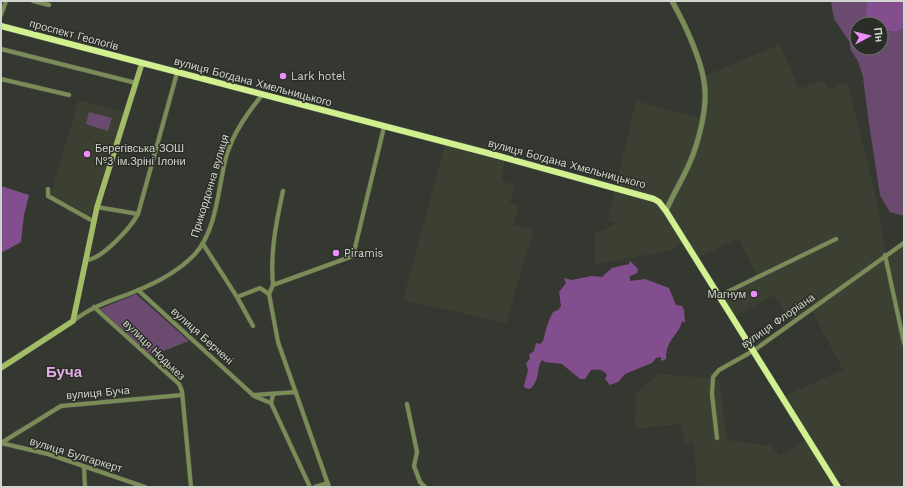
<svg xmlns="http://www.w3.org/2000/svg" width="905" height="488" font-family="'Work Sans',sans-serif">
<rect width="100%" height="100%" fill="#353830"/>
<!-- built -->
<g fill="#3b4032">
<path d="M780 44 799 89 824 80 829 90 847 82 875 194 886 257 904 245V487H847L842 479 835 481 838 487H697L694 443H685L684 433 682 432 680 424 635 429 636 393 660 374 719 379 727 440 772 446 779 456 808 439 782 397 843 370 811 309 792 323 773 295 733 318 719 296 758 277 738 238 696 259 685 241 673 249 663 252 595 264 594 234 616 224 608 220 636 101 702 119 703 77Z"/>
<path d="M79 100 124 112 91 215 50 195Z"/>
<path d="M445 145 505 161 501 181 514 185 510 203 519 205 513 225 533 231 506 323 403 300Z"/>
</g>
<!-- green -->
<g fill="#6b4a70">
<path d="M835 1H867L866 24H857V48H881V43L886 31 896 32 904 28V216L890 212 880 195 868 117 863 77 858 61 851 51 849 41 834 19 831 3Z"/>
<path d="M89 112 112 118 108 131 86 124Z"/>
<path d="M136 294 189 341 151 356 100 309Z"/>
</g>
<!-- water -->
<g fill="#834e8d">
<path d="M867 1H904V28L896 32 887 31 881 43V24H865Z"/>
<path d="M1 186 29 195 24 215 21 242 1 253Z"/>
<path d="M630 261 638 269 637 273 630 276V281L645 279 669 288 676 305 682 306 684 310 685 323 682 321C679 336 666 338 666 359L661 361V357L656 358 652 363 625 374 618 382 610 385 605 379 607 375C603 369 597 369 591 370L585 379H580L562 364 545 362 542 360C536 367 541 380 530 389L525 388 524 386 528 370 526 363 530 359 529 355 534 351 536 343 540 344 543 341C546 330 547 323 553 312L558 310 561 306 559 292 566 283 564 278 572 280 591 276 602 277 612 268 629 264Z"/>
</g>
<g fill="none" stroke-linecap="round" stroke-linejoin="round">
<defs>
<g id="minor">
<path d="M33 1 49 5"/>
<path d="M1 15 6 1"/>
<path d="M1 49 136 83"/>
<path d="M1 79 69 95"/>
<path d="M48 189V196L93 221"/>
<path d="M97 207 138 214"/>
<path d="M203 244 237 297 260 288 269 294 278 342 329 487"/>
<path d="M885 255 904 343"/>
<path d="M85 260C101 261 131 227 138 214L177 73"/>
<path d="M273 285C270 253 276 223 283 191"/>
<path d="M138 290 253 395 296 392"/>
<path d="M269 294 273 285 353 256 384 127"/>
<path d="M719 296 836 239"/>
<path d="M237 297 253 326"/>
<path d="M94 307 179 384 182 391 191 487"/>
<path d="M73 321C80 316 87 311 94 308 107 301 122 297 136 291 156 283 180 270 195 254 217 230 218 188 226 157 233 133 247 114 262 95"/>
<path d="M273 395 271 403 310 487"/>
<path d="M254 396 271 403"/>
<path d="M407 404 417 452 414 466 420 482 425 487"/>
<path d="M717 438 712 394 713 377 719 370 753 351 904 243"/>
<path d="M1 443 61 406 182 395"/>
<path d="M1 443 48 454 145 487"/>
<path d="M84 467 85 487"/>
<path d="M315 487 328 483"/>
</g>
<path id="tertiary" d="M666 211C673 194 683 179 690 162 698 144 706 112 705 93 705 66 685 24 672 1"/>
<path id="secondary" d="M1 368 73 321 97 207 142 63"/>
<path id="trunk" d="M1 26 495 155 654 199 659 202 666 211 838 487"/>
</defs>
<!-- minor casing -->
<use href="#minor" stroke="#51544d" stroke-width="5"/>
<!-- tertiary casing -->
<use href="#tertiary" stroke="#51544d" stroke-width="6"/>
<!-- secondary casing -->
<use href="#secondary" stroke="#51544d" stroke-width="6"/>
<!-- trunk casing -->
<use href="#trunk" stroke="#51544d" stroke-width="7"/>
<!-- minor -->
<use href="#minor" stroke="#7b8d57" stroke-width="4"/>
<!-- tertiary -->
<use href="#tertiary" stroke="#7b8d57" stroke-width="5"/>
<!-- secondary -->
<use href="#secondary" stroke="#a2bd66" stroke-width="5.5"/>
<!-- trunk -->
<use href="#trunk" stroke="#d1f08f" stroke-width="6"/>
</g>
<!-- markers -->
<g fill="#eb8dfb" stroke="#2b2e26" stroke-width="1.5">
<circle cx="283" cy="76" r="4"/>
<circle cx="87" cy="154" r="4"/>
<circle cx="336" cy="253" r="4"/>
<circle cx="754" cy="294" r="4"/>
</g>
<g text-anchor="middle" dominant-baseline="central" stroke-width="3" stroke-linejoin="round" paint-order="stroke">
<!-- street labels -->
<g font-size="11" fill="#d2d4cf" stroke="#2b2e26">
<text transform="translate(74 35) rotate(15)">проспект Геологів</text>
<text transform="translate(253 82) rotate(15)">вулиця Богдана Хмельницького</text>
<text transform="translate(567 164) rotate(15)">вулиця Богдана Хмельницького</text>
<text transform="translate(210 186) rotate(-73)">Прикордонна вулиця</text>
<text transform="translate(778 321) rotate(-35)">вулиця Флоріана</text>
<text transform="translate(202 336) rotate(42)">вулиця Берчені</text>
<text transform="translate(154 350) rotate(44)">вулиця Нодькез</text>
<text transform="translate(98 393) rotate(-5)">вулиця Буча</text>
<text transform="translate(76 455) rotate(17)">вулиця Булгаркерт</text>
</g>
<!-- poi labels -->
<g font-size="11" fill="#d2d4cf" stroke="#2b2e26" text-anchor="start">
<text x="291" y="76">Lark hotel</text>
<text x="95" y="148">Берегівська ЗОШ<tspan x="95" dy="13">№3 ім.Зріні Ілони</tspan></text>
<text x="344" y="253">Piramis</text>
<text x="746" y="294" text-anchor="end">Магнум</text>
</g>
<!-- district labels -->
<g font-size="15" font-weight="bold" fill="#e0ade9" stroke="#2b2e26">
<text x="64" y="372">Буча</text>
</g>
</g>
<!-- border -->
<rect width="905" height="488" fill="none" stroke="#d2d4cf" stroke-width="4"/>
<!-- north arrow -->
<g transform="translate(869 36) rotate(83)"><circle r="19" fill="#2b2e26" stroke="#6e706a"/>
<path d="M0-3L7 15L0 10L-7 15Z" fill="#eb8dfb"/>
<text y="-6" font-size="11" font-weight="bold" text-anchor="middle" fill="#d2d4cf">Пн</text>
</g>
</svg>
